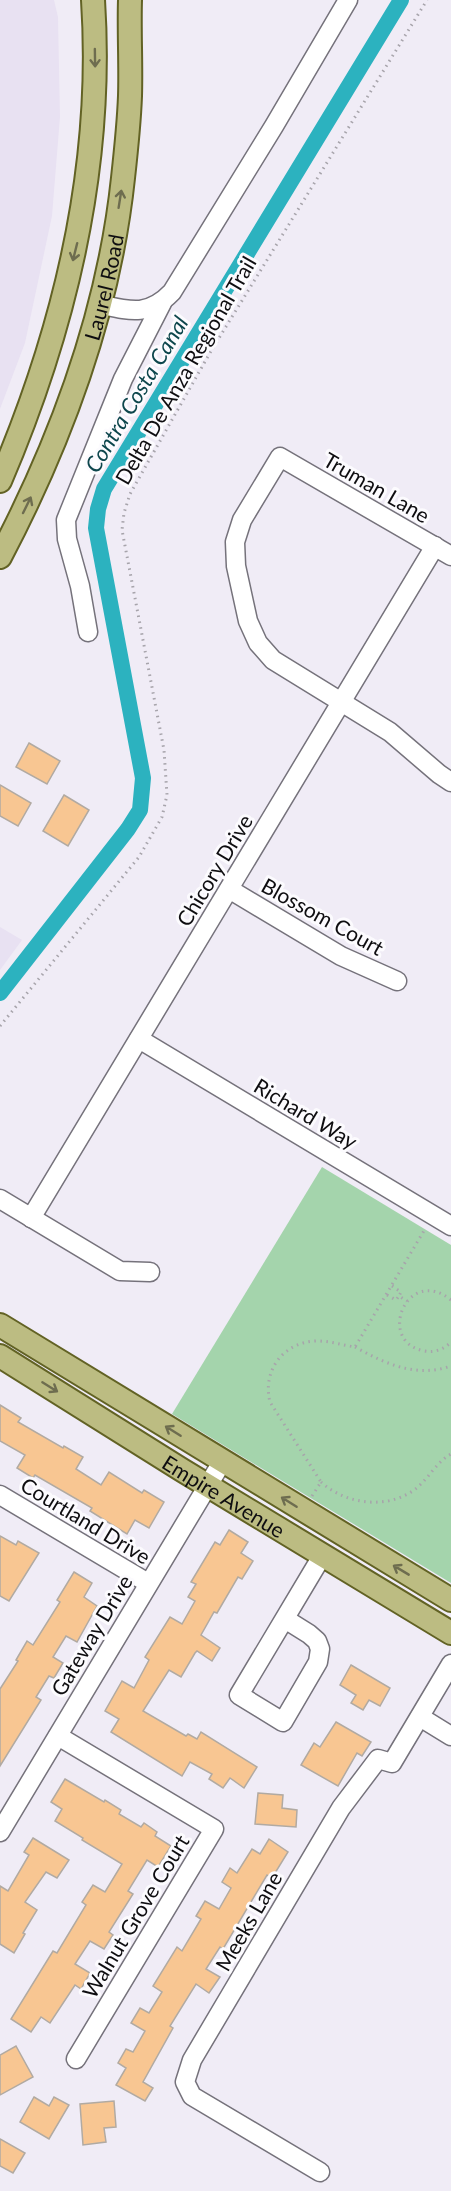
<svg xmlns="http://www.w3.org/2000/svg" width="451" height="2191" font-family="Lato,sans-serif">
<rect width="100%" height="100%" fill="#f0ecf6"/>
<!-- built -->
<g fill="#e8e1f2">
<path d="M0 0H54L58 17 60 117 52 216 25 343 0 409Z"/>
<path d="M0 927 22 940 0 970Z"/>
</g>
<!-- green -->
<path fill="#a4d4ac" d="M322 1167 451 1245V1583L172 1414Z"/>
<g fill="none" stroke-linecap="round" stroke-linejoin="round">
<!-- canal -->
<path stroke="#2cb2bf" stroke-width="16" d="M0 993 128 829 140 810 143 778 96 528 98 509 104 489 401 0"/>
</g>
<!-- building -->
<g fill="#f8c692" stroke="#b1aaa2" stroke-width="1.5">
<path d="M29 743 60 761 47 784 16 767Z"/>
<path d="M0 785 31 803 18 826 0 816Z"/>
<path d="M64 795 89 810 68 846 43 831Z"/>
<path d="M0 1405 21 1418 18 1422 63 1448 64 1446 83 1457 76 1469 101 1485 109 1472 142 1493 144 1490 164 1502 149 1528 135 1520 127 1534 90 1511 92 1508 35 1475 33 1478 17 1468 25 1455 0 1441Z"/>
<path d="M229 1530 248 1542 241 1553 253 1561 242 1579 238 1577 217 1613 214 1612 201 1635 220 1648 212 1661 197 1651 195 1653 181 1677 169 1670 143 1711 186 1736 188 1734 197 1739 201 1732 257 1767 244 1788 230 1778 223 1788 209 1779 212 1774 190 1762 182 1776 111 1732 119 1719 105 1711 122 1681 134 1688 149 1660 145 1657 170 1617 182 1624 195 1601 188 1597 196 1584 191 1582 215 1542 220 1545Z"/>
<path d="M0 1536 16 1545 18 1541 39 1553 9 1601 0 1596Z"/>
<path d="M74 1572 92 1583 84 1597 97 1606 77 1642 66 1636 53 1657 63 1663 54 1678 49 1676 36 1697 41 1700 0 1766V1689L18 1661 16 1660 27 1641 33 1645 60 1602 57 1600Z"/>
<path d="M351 1665 390 1688 380 1706 369 1700 363 1710 351 1703 356 1695 340 1685Z"/>
<path d="M336 1722 371 1742 362 1756 357 1753 338 1786 301 1765 314 1743 320 1747Z"/>
<path d="M65 1779 104 1802 105 1800 121 1810 119 1814 141 1827 144 1823 157 1832 155 1836 171 1846 158 1867 147 1860 128 1891 133 1894 109 1932 113 1935 104 1949 90 1941 75 1964 90 1973 81 1989 75 1985 50 2023 41 2017 31 2032 11 2019 53 1951 57 1953 86 1905 82 1902 93 1885 105 1892 122 1864 82 1840 83 1838 55 1821 62 1809 51 1802Z"/>
<path d="M258 1793 283 1795 282 1808 297 1810 296 1827 255 1824Z"/>
<path d="M33 1838 69 1860 57 1878 46 1872 25 1902 37 1910 23 1933 25 1934 14 1953 0 1944V1886L8 1891 29 1855 24 1852Z"/>
<path d="M269 1839 288 1852 272 1878 267 1875 223 1949 220 1947 206 1969 220 1977 209 1993 196 1984 170 2026 173 2028 143 2082 153 2088 145 2101 116 2085 126 2068 118 2063 126 2049 133 2052 145 2031 131 2023 140 2008 149 2013 162 1992 153 1986 177 1947 182 1951 201 1919 196 1916 205 1901 219 1909 231 1888 222 1882 230 1868 237 1873 252 1849 260 1854Z"/>
<path d="M16 2046 33 2077 0 2095V2055Z"/>
<path d="M34 2097 49 2106 54 2097 69 2105 49 2139 20 2122Z"/>
<path d="M114 2101 116 2127 104 2128 106 2142 83 2145 80 2104Z"/>
<path d="M0 2139 25 2153 13 2173 0 2166Z"/>
</g>
<g fill="none" stroke-linecap="round" stroke-linejoin="round">
<defs>
<g id="minor">
<path d="M99 304C130 311 148 317 172 292L274 126 348 0"/>
<path d="M451 556 280 457 242 520 235 542 236 566 248 621 258 643 273 660 390 732 439 774 451 782"/>
<path d="M88 632 80 586 67 539 66 520 123 379 162 303"/>
<path d="M229 889 341 956 397 981"/>
<path d="M139 1039 451 1226"/>
<path d="M0 1199 120 1271 150 1272"/>
<path d="M31 1218 435 546"/>
<path d="M0 1495 148 1583"/>
<path d="M285 1619 309 1634 317 1641 320 1649 318 1662 283 1722 239 1695 322 1556"/>
<path d="M420 1717 451 1736"/>
<path d="M58 1736 214 1829 76 2059"/>
<path d="M0 1832 222 1462"/>
<path d="M320 2172 192 2096 185 2082 192 2060 341 1808 378 1759 392 1763 451 1664"/>
</g>
<g id="major">
<path d="M0 481C65 329 104 166 93 0"/>
<path id="s1" d="M0 557C62 439 109 311 123 178 126 151 129 123 130 96 131 64 129 32 130 0"/>
<path d="M0 1325 451 1600"/>
<path id="s2" d="M0 1356 182 1470 451 1633"/>
</g>
</defs>
<!-- minor casing -->
<use href="#minor" stroke="#75727b" stroke-width="21"/>
<!-- major casing -->
<use href="#major" stroke="#626224" stroke-width="26"/>
<!-- path -->
<g stroke="#a7a4ab" stroke-width="3" stroke-dasharray="1.5 4.5" stroke-linecap="butt">
<path d="M0 1026 139 857 162 817 167 795 164 750 122 530 124 513 130 494 211 351 427 0"/>
<path d="M392 1286 401 1292 399 1296"/>
<path d="M387 1295 396 1300 399 1296 407 1301"/>
<path d="M451 1300C407 1264 375 1343 425 1351 435 1353 444 1349 451 1342"/>
<path d="M355 1347C386 1364 416 1378 451 1366"/>
<path d="M321 1482C345 1504 386 1510 414 1490 428 1480 436 1462 451 1454"/>
<path d="M312 1496 321 1482 270 1402C262 1370 284 1341 318 1341 330 1341 342 1345 355 1347L425 1229"/>
</g>
<!-- minor -->
<use href="#minor" stroke="#fff" stroke-width="18"/>
<!-- major -->
<use href="#major" stroke="#bcbc82" stroke-width="22"/>
</g>
<!-- one-way arrows -->
<defs><path id="oneway-shaft" d="M-6 0H5M1.5-3L5.5 0L1.5 3" fill="none" stroke-width="1.6" stroke-linecap="round" stroke-linejoin="round" transform="scale(1.5)"/></defs>
<g stroke="#6e6d4f">
<use href="#oneway-shaft" transform="translate(95 58) rotate(89)"/>
<use href="#oneway-shaft" transform="translate(120 199) rotate(-81)"/>
<use href="#oneway-shaft" transform="translate(75 252) rotate(104)"/>
<use href="#oneway-shaft" transform="translate(27 505) rotate(-64)"/>
<use href="#oneway-shaft" transform="translate(50 1387) rotate(32)"/>
<use href="#oneway-shaft" transform="translate(173 1431) rotate(-148)"/>
<use href="#oneway-shaft" transform="translate(289 1502) rotate(-148)"/>
<use href="#oneway-shaft" transform="translate(401 1570) rotate(-149)"/>
</g>
<g text-anchor="middle" dominant-baseline="central" stroke-width="6" stroke-linejoin="round" paint-order="stroke">
<!-- street labels -->
<g font-size="21" fill="#0e0d10" stroke="#fcfbfe">
<text stroke="none"><textPath href="#s1" startOffset="290">Laurel Road</textPath></text>
<text transform="translate(185 370) rotate(-60)">Delta De Anza Regional Trail</text>
<text transform="translate(377 487) rotate(30)">Truman Lane</text>
<text transform="translate(214 870) rotate(-59)">Chicory Drive</text>
<text transform="translate(323 916) rotate(29)">Blossom Court</text>
<text transform="translate(306 1113) rotate(31)">Richard Way</text>
<text stroke="none"><textPath href="#s2" startOffset="264">Empire Avenue</textPath></text>
<text transform="translate(86 1520) rotate(31)">Courtland Drive</text>
<text transform="translate(91 1635) rotate(-59)">Gateway Drive</text>
<text transform="translate(135 1916) rotate(-59)">Walnut Grove Court</text>
<text transform="translate(248 1921) rotate(-60)">Meeks Lane</text>
</g>
<!-- water labels -->
<g font-size="22" font-style="italic" fill="#0d464c" stroke="#fcfbfe">
<text transform="translate(136 394) rotate(-59)">Contra Costa Canal</text>
</g>
</g>
</svg>
